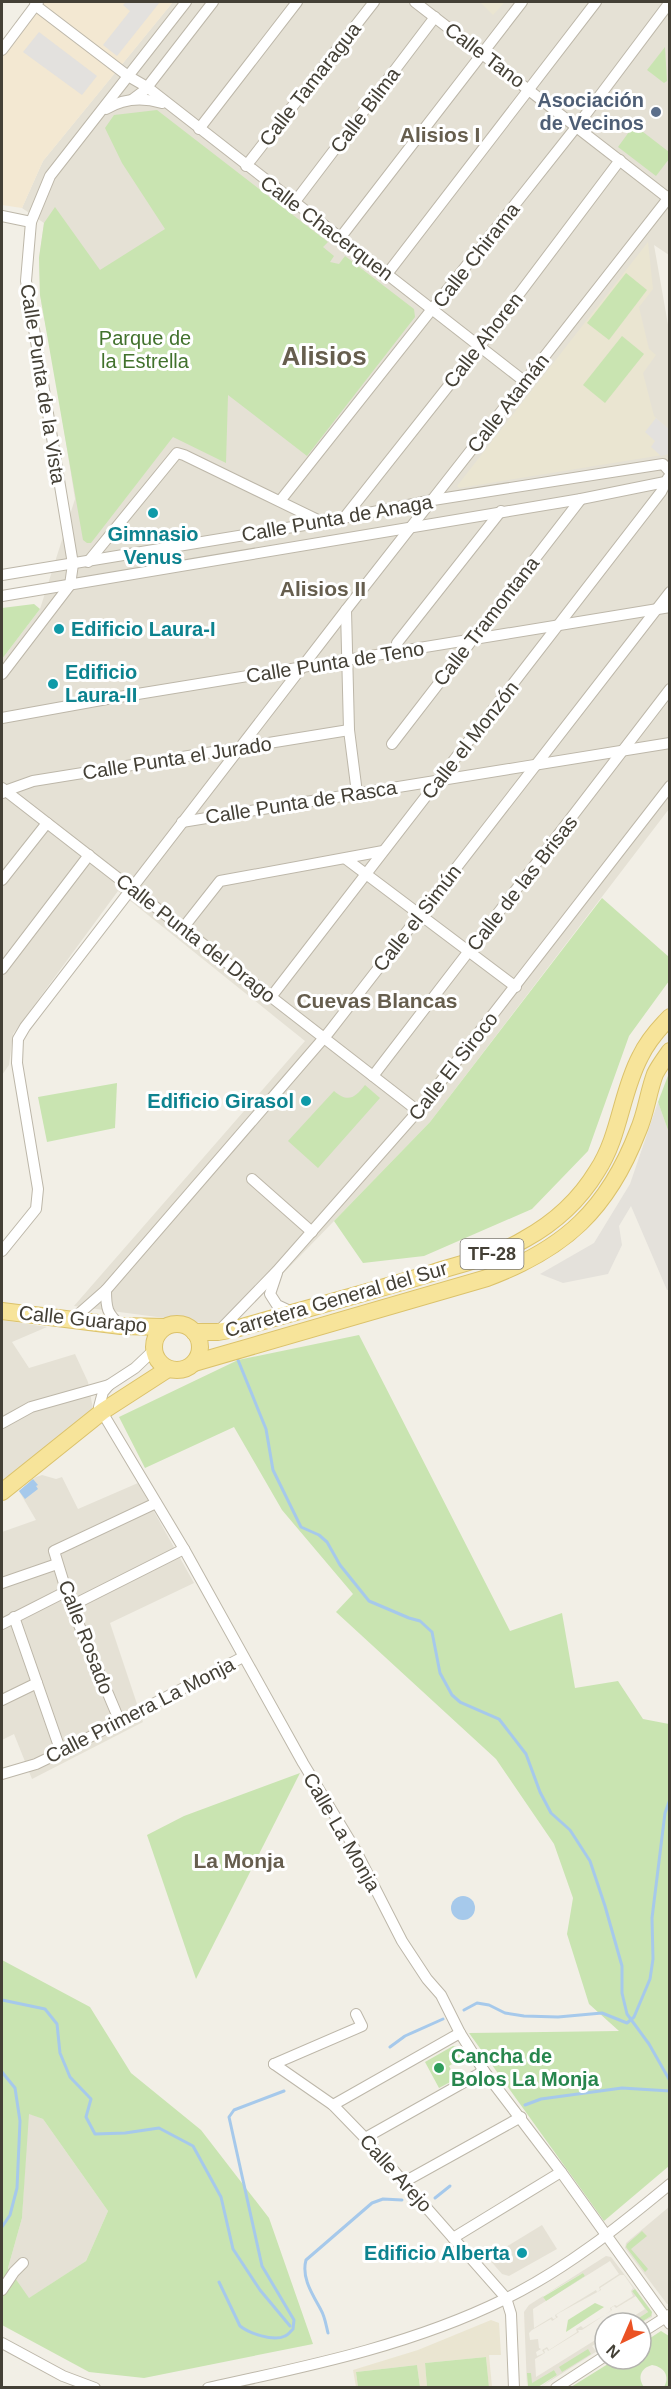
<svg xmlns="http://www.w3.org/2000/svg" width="671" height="2389" font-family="Arial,sans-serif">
<rect width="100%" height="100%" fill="#f2efe6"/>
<!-- residential -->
<g fill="#e5e1d5" fill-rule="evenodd">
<path d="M173 2H669V255L654 245 670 336 669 809 430 1122 237 1321 210 1324 74 1306 305 1041 118 891 13 1034 9 1065 2 1075V659L40 609 75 499 57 386 40 295 39 258 44 223 22 208 43 161Z"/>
<path d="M2 1320 47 1327 12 1342 29 1368 75 1354 88 1382 93 1409 2 1482Z"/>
<path d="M42 1475 56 1479 62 1477 78 1509 138 1483 194 1583 110 1623 143 1722 32 1779 14 1734 2 1740V1532L36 1520 19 1491 36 1477Z"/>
<path d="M28 2113 43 2119 108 2211 86 2261 28 2299 8 2268 22 2218Z"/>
<path d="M669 2207V2304H667L625 2248 626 2243Z"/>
<path d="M542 2225 557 2249 509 2276 502 2274 488 2258Z"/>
<path d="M606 2256 611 2257 630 2282 652 2312V2317L640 2323 651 2316 652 2312 634 2289 632 2291 636 2294 648 2312 631 2323H623L645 2309 636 2296 616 2308 614 2306 611 2308 612 2310 582 2330H578L579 2332 548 2351 547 2349 544 2350 545 2353 535 2359 536 2377 605 2334V2338L592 2346 596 2351 605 2346 539 2388 557 2375 554 2370 531 2384 528 2373 527 2387 524 2312 529 2305ZM610 2261 619 2274 599 2287 600 2290 597 2292 596 2290 555 2315 556 2318 553 2319 552 2317 534 2328 533 2309ZM583 2273 585 2276 545 2300 543 2296ZM620 2275H624L633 2288 631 2291 633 2296 617 2306 615 2305 610 2308 611 2311 583 2328 581 2326 576 2329 577 2332 549 2350 547 2347 542 2350 544 2353 537 2356 536 2352 541 2349 539 2348 538 2339 530 2340 529 2333 532 2330 551 2319 552 2321 558 2317 556 2315 559 2313 601 2290 600 2288Z"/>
</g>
<!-- commercial -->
<path fill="#f3e8d2" d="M32 2H173L43 161 22 208 2 205V42Z"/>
<!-- industrial -->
<path fill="#e4e1db" d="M658 1102 669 1133V1290H667L631 1206 619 1226 622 1245 608 1274 563 1283 540 1274 594 1243 630 1184Z"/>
<!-- education -->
<g fill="#eae5d1">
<path d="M480 2H505L493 15Z"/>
<path d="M648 242 653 289 639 307 649 349 656 355 643 373 654 416 669 429V454L459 488 457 486Z"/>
<path d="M491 2320 499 2323 501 2355H489L492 2387H489L486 2357 425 2363 427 2387H420L417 2365 356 2372 358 2387H356L353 2370 418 2350Z"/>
</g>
<!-- green -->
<g fill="#c9e4b1" fill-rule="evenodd">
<path d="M665 47 667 81 664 83 647 70Z"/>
<path d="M157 110 328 242 323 247 334 256 330 262 339 264 345 256 414 309 415 317 307 456 228 395 226 463 173 437 91 543H87L83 540 40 295 39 258 44 223 55 207 100 270 165 229 122 163 105 128 114 115Z"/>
<path d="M634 125 669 152V159L656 176 618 147Z"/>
<path d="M626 273 647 290 609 340 587 323Z"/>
<path d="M622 336 644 354 605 403 583 385Z"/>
<path d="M34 604 40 609 2 659V608Z"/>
<path d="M602 898 669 957V981L629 1036 588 1151 532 1209 424 1256 363 1263 334 1221 430 1122Z"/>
<path d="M669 1073V1133L658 1102Z"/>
<path d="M117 1083 115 1128 47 1142 38 1097Z"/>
<path d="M365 1085 380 1098 318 1168 288 1141 334 1091C348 1103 355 1098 365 1085Z"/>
<path d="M359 1335 510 1631 562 1613 575 1688 618 1681 643 1719 669 1724V2166L604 2221 469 2033 619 2031 589 2004 567 1934 573 1898 554 1844 496 1759 336 1612 353 1594 282 1510 234 1427 145 1468 119 1417 238 1360Z"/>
<path d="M300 1773 196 1979 147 1835 184 1816Z"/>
<path d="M2 1960 90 2007 131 2073 201 2130 269 2218 313 2344 144 2378 89 2372 2 2325ZM29 2114 43 2119 108 2211 86 2261 29 2298 8 2268 22 2218Z"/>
<path d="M453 2046 459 2047 465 2056 449 2066 456 2079 439 2088 425 2062Z"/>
<path d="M642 2231 647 2236 631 2249 648 2269 645 2272 626 2247 627 2244Z"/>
<path d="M583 2273 585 2276 546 2301 543 2297Z"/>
<path d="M635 2289 652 2312 651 2316 640 2323H631L648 2312 632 2291Z"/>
<path d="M595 2303 604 2307 566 2332 568 2320Z"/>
<path d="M661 2331 669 2336V2387H664C670 2377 665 2367 652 2365 641 2368 637 2377 644 2387H571L616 2359H641V2344Z"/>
<path d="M588 2349 591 2354 562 2372 559 2367Z"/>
<path d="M486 2357 489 2387H427L425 2363Z"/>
<path d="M417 2365 420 2387H358L356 2372Z"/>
<path d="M554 2370 557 2375 538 2387H528L527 2373H531L532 2383Z"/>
</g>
<!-- parking -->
<g fill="#e3e1de">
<path d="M126 2H160L117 56 103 45 130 11 123 5Z"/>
<path d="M39 32 97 76 82 95 23 52Z"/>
<path d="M656 418 669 429V454L661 456 651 447 655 441 645 432Z"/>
</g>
<!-- water -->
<g fill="#a6c9eb">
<path d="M33 1479 38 1485 36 1486 38 1489 25 1499 19 1491Z"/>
<circle cx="463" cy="1908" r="12"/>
</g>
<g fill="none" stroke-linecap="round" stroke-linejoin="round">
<!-- stream -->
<g stroke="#a6c9eb" stroke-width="3">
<path d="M238 1360 266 1429 273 1470 301 1527 319 1535 327 1542 340 1565 369 1601 409 1618 420 1621 432 1632 440 1673 452 1695 460 1702 499 1719 526 1754 540 1792 551 1813 570 1830 590 1861 605 1906 622 1966V1993L627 2014 649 2044 670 2081"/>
<path d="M2 2000 45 2009 57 2024 60 2053 70 2077 91 2099 86 2117 95 2134 125 2133 159 2128 193 2146 221 2197 233 2249 260 2290 290 2326"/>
<path d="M464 2010 477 2003 489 2005 505 2013 524 2016 558 2017 602 2013 627 2023 634 2017 650 1979 653 1959 652 1918 665 1813 670 1799"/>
<path d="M390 2047 405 2036 443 2019"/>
<path d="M2 2072 15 2088 20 2121 17 2188 10 2215 2 2227"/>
<path d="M525 2105 541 2099 622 2088 670 2091"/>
<path d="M435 2198 450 2186"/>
<path d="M219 2282 240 2326C249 2333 273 2342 285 2336 288 2335 290 2332 293 2329L294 2320 262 2266 229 2117 234 2110 284 2091"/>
<path d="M328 2333C326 2325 325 2317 321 2310 313 2295 301 2278 306 2260L372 2203 383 2199 402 2200"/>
</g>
<defs>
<g id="minor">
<path d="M415 2 668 198"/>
<path d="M35 5 128 76 147 87 524 381"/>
<path d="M2 50 38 2"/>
<path d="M133 99 145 90 213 2"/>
<path d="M106 109C124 98 142 97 162 103"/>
<path d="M199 129 297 2"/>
<path d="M246 166 374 2"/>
<path d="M294 203 435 17"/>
<path d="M2 216 31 222"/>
<path d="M340 238 522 2"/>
<path d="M387 274 596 2"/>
<path d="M280 501 577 126 667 6"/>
<path d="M344 518 480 346 620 160"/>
<path d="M88 562 177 453 184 455 322 522"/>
<path d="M2 575 323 522 433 500 663 464 670 472"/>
<path d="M2 596 581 499 670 481"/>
<path d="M346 610 349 730 357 793"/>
<path d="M398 653 397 643 501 511"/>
<path d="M2 674 70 585 73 564 26 281 31 222 50 176 186 2"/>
<path d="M2 718 107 699 670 607"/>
<path d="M392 744 581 499"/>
<path d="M2 788 418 1111"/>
<path d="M3 793 5 791 33 781 349 730"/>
<path d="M182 822 670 743"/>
<path d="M346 859 516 987"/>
<path d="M2 880 47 823"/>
<path d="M183 928 220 881 383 851"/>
<path d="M2 969 89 855"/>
<path d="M271 997 661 492 668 478"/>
<path d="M373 1076 670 689"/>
<path d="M252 1179 312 1232"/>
<path d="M2 1251 36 1209 38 1189 17 1063 18 1039 25 1027 346 610 670 196"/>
<path d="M277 1273 270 1294 277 1305 292 1312"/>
<path d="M106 1290C106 1309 107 1313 121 1326"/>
<path d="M73 1319 106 1290 329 1032 670 592"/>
<path d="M218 1332 277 1271 418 1111 670 786"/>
<path d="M109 1385 103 1392 99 1407 184 1549 303 1763 355 1849 402 1941 427 1979 441 1995 460 2033 484 2071 561 2172 670 2324"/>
<path d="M2 1423 31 1407 109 1385 135 1368 154 1350"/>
<path d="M2 1583 57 1564"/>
<path d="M71 1606 184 1549"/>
<path d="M14 1617 61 1752"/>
<path d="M2 1624 67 1591"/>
<path d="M2 1700 37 1683"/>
<path d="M120 1722 71 1606 54 1551 156 1503"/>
<path d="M2 1774 36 1764 61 1752 243 1657"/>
<path d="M274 2064 333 2105 365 2138 506 2298 511 2314 514 2388"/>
<path d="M274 2064 362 2026 356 2014"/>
<path d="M333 2105 460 2033"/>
<path d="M365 2138 484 2071"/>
<path d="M404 2182 521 2117"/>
<path d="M453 2238 561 2172"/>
<path d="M2 2290 14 2272 23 2263"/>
<path d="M641 2333 669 2315"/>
<path d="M2 2343 63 2376 95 2388"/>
<path d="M208 2388C309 2366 412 2345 505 2299 566 2269 618 2227 670 2184"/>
<path d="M556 2388 605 2356"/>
</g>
<g id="primary">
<path d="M2 1311 121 1326 165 1327"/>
<circle cx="177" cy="1347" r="23"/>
<path d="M194 1332H218L235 1329C301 1310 367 1293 432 1273 463 1263 497 1256 525 1239 554 1223 580 1199 597 1171 620 1136 621 1093 640 1057 647 1042 658 1029 670 1017"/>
<path d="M194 1363 487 1278C565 1249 608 1209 638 1131 646 1113 648 1093 655 1074 659 1066 665 1058 670 1051"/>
<path d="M2 1492 103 1411 168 1369"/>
</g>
</defs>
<!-- minor casing -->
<use href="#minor" stroke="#bdb7a9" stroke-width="12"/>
<!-- primary casing -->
<use href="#primary" stroke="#dbc26b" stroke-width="18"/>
<!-- minor -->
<use href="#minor" stroke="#fff" stroke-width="10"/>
<!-- primary -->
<use href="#primary" stroke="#f7e49a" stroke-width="16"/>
</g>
<!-- markers -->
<circle fill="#5c6f8a" stroke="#fff" stroke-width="2" cx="656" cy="112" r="6"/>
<g fill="#0f9aa8" stroke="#fff" stroke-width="2">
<circle cx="153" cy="513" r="6"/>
<circle cx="59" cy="629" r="6"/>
<circle cx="53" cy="684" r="6"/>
<circle cx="306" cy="1101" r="6"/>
<circle cx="522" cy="2253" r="6"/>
</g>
<circle fill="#2e9e5b" stroke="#fff" stroke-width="2" cx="439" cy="2068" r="6"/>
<g text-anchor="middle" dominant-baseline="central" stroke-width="6" stroke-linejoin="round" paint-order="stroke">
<!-- shield labels -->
<rect fill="#fff" stroke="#7c7972" stroke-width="1.5" x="460.5" y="1239" width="63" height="30" rx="4.5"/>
<g font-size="18" font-weight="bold" fill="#444036">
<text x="492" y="1254">TF-28</text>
</g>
<!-- street labels -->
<g font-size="20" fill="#444036" stroke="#fff">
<text transform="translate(485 55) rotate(37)">Calle Tano</text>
<text transform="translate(310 84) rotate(-52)">Calle Tamaragua</text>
<text transform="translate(365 110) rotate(-53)">Calle Bilma</text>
<text transform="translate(327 228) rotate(37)">Calle Chacerquen</text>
<text transform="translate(476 255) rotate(-52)">Calle Chirama</text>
<text transform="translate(483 340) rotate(-52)">Calle Ahoren</text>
<text transform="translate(43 384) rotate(81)">Calle Punta de la Vista</text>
<text transform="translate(508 403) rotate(-52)">Calle Atamán</text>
<text transform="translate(337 518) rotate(-10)">Calle Punta de Anaga</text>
<text transform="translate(486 621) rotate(-52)">Calle Tramontana</text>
<text transform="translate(335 662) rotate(-9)">Calle Punta de Teno</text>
<text transform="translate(470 740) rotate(-52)">Calle el Monzón</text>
<text transform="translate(177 758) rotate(-9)">Calle Punta el Jurado</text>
<text transform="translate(301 802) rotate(-9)">Calle Punta de Rasca</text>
<text transform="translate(522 883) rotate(-52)">Calle de las Brisas</text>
<text transform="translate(417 918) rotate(-52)">Calle el Simún</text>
<text transform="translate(196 938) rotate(38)">Calle Punta del Drago</text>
<text transform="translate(453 1066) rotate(-52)">Calle El Siroco</text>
<text transform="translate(336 1299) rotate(-16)">Carretera General del Sur</text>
<text transform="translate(83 1319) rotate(6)">Calle Guarapo</text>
<text transform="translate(86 1637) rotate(69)">Calle Rosado</text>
<text transform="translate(140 1710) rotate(-27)">Calle Primera La Monja</text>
<text transform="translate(342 1832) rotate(60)">Calle La Monja</text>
<text transform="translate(396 2173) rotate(48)">Calle Arejo</text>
</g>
<!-- service labels -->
<g font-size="20" font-weight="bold" fill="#4e5e75" stroke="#fff" text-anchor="end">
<text x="644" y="100">Asociación<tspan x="644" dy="23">de Vecinos</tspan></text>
</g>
<!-- park labels -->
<g font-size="20" fill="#42722d" stroke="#fff">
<text x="145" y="338">Parque de<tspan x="145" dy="23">la Estrella</tspan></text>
</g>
<!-- culture labels -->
<g font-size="20" font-weight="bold" fill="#0d838f" stroke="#fff" text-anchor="start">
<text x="153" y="534" text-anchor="middle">Gimnasio<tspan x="153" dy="23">Venus</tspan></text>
<text x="71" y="629">Edificio Laura-I</text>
<text x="65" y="672">Edificio<tspan x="65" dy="23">Laura-II</tspan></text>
<text x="294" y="1101" text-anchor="end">Edificio Girasol</text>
<text x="510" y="2253" text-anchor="end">Edificio Alberta</text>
</g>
<!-- leisure labels -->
<g font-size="20" font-weight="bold" fill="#27864d" stroke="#fff" text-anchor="start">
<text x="451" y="2056">Cancha de<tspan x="451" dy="23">Bolos La Monja</tspan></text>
</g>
<!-- neighbourhood labels -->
<g font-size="21" font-weight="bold" fill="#665e4e" stroke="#fff">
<text x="440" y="134">Alisios I</text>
<text x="323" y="588">Alisios II</text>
<text x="377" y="1000">Cuevas Blancas</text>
<text x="239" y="1860">La Monja</text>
</g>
<!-- district labels -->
<g font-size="26" font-weight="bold" fill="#665e4e" stroke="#fff">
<text x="324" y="356">Alisios</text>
</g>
</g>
<!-- border -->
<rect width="671" height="2389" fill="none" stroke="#444036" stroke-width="6"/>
<!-- north arrow -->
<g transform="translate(623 2341) rotate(224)"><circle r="28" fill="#ffffff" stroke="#b4b3af" stroke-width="1.5"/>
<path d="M0-4.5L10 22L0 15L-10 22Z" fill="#eb5224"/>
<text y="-9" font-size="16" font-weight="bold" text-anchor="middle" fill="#444036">N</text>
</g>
</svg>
